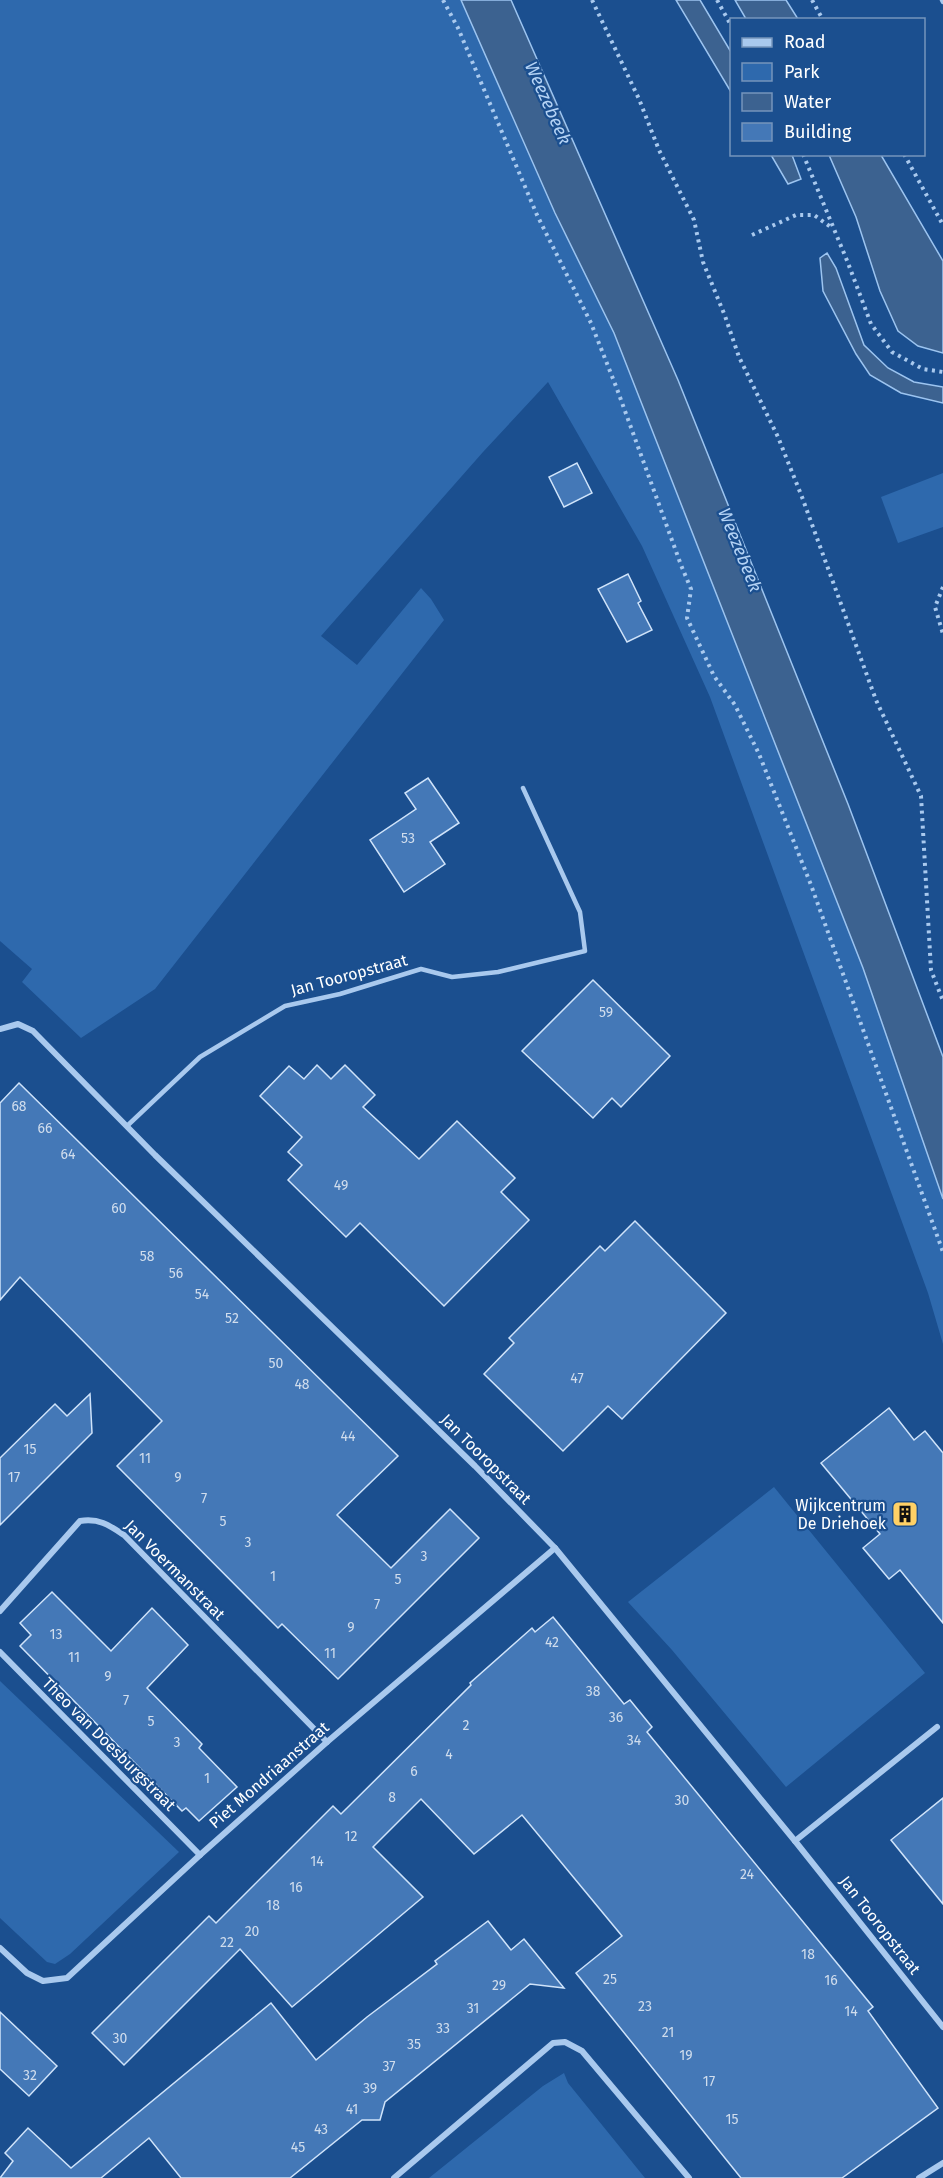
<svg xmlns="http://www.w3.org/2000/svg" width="943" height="2178" font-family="'Fira Sans',sans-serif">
<rect width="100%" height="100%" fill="#1b4f8f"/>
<!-- green -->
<g fill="#2e69ad">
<path d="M0 0H461L555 213 614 333 863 968 943 1199V1344L928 1293 710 697 642 546 548 382 483 452 321 636 357 665 421 588 431 599 444 620 155 989 81 1038 22 982 32 969 0 941Z"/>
<path d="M943 473V527L898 543 881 497Z"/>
<path d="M774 1487 925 1673 786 1787 672 1650 628 1602Z"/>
<path d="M0 1681 179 1852 70 1954 55 1964 47 1962 0 1918Z"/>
<path d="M564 2073 568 2083 645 2178H429L543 2086Z"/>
</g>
<!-- water -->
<g fill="#3c6290" stroke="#9cc4f0" stroke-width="1.5">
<path d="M461 0H511L678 380 848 804 943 1057V1199L863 968 614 333 555 213Z"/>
<path d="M676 0H700L731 52V92Z"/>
<path d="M735 0H786L798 19H746Z"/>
<path d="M771 155H792L801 179 788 184Z"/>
<path d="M829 155H881L943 261V353L918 346 898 331 880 291 856 217Z"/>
<path d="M827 253 836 268 864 345 888 368 914 382 943 387V403L901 393 870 375 856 354 823 291 820 258Z"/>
</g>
<!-- building -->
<g fill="#4478b7" stroke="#cfe3fa" stroke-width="1.5">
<path d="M577 463 592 493 564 507 549 477Z"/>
<path d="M628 574 641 601 638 603 652 630 627 642 598 589Z"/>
<path d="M428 778 459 823 430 842 445 864 404 892 370 840 416 809 405 793Z"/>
<path d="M593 980 670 1056 621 1107 612 1098 593 1118 522 1051Z"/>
<path d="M317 1065 331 1079 345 1065 375 1095 363 1107 419 1159 457 1121 515 1178 501 1192 529 1220 444 1306 360 1223 346 1237 288 1180 302 1165 288 1152 302 1137 260 1096 289 1066 304 1079Z"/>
<path d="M19 1083 398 1456 337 1515 391 1568 450 1509 479 1538 338 1679 282 1624 278 1628 117 1466 162 1421 20 1277 0 1300V1103Z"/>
<path d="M635 1221 726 1313 622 1419 608 1406 563 1451 484 1374 514 1343 509 1338 600 1246 605 1251Z"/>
<path d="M90 1394 92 1433 0 1525V1458L55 1404 67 1416Z"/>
<path d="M889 1408 914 1440 925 1431 943 1453V1623L900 1570 889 1579 863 1548 880 1534 821 1463Z"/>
<path d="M52 1592 111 1651 152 1608 188 1645 147 1688 202 1744 199 1748 237 1787 199 1821 186 1808 182 1811 20 1646 31 1635 20 1623Z"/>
<path d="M553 1617 624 1704 630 1700 652 1727 647 1732 873 2007 868 2011 938 2108 842 2178H741L576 1973 622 1936 522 1815 474 1854 421 1799 373 1847 423 1897 292 2007 240 1949 124 2065 92 2033 209 1916 216 1923 333 1806 341 1814 471 1685 470 1683 532 1628 535 1632Z"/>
<path d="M943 1798V1904L891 1840Z"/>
<path d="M488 1921 511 1950 524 1939 564 1988 530 1984 385 2102 380 2120H362L290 2178H181L149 2138 101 2178H0L13 2161 5 2153 28 2128 71 2168 271 2003 316 2060 367 2017 437 1964 435 1961Z"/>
<path d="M0 2012 57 2066 29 2096 0 2069Z"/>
</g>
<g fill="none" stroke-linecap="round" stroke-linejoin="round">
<!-- path -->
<g stroke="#a9c9ee" stroke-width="4" stroke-dasharray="3 4.5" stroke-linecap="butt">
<path d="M443 0 458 28 537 215 591 323 617 389 681 565 691 589 687 618 714 676 735 705 759 754 811 885 943 1252"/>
<path d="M592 0 639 99 659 150 694 220 703 262 725 316 739 357 778 437 802 497 876 700 921 796 931 970 943 1001"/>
<path d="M717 0 732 27"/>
<path d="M812 0 823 20"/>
<path d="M803 154 848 263 871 324 892 352 923 369 943 372"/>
<path d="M904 154 943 225"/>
<path d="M752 235 796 215H814L832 228"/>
<path d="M943 587 935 607 943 634"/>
</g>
<!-- lane -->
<g stroke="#a9c9ee" stroke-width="4.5">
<path d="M942 0 943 2"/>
<path d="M127 1126 200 1057 285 1006 340 994 421 969 452 977 498 972 585 951 580 912 523 788"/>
</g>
<!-- street -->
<g stroke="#a9c9ee" stroke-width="6">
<path d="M0 1029 18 1024 33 1031 155 1155 475 1466 555 1548 795 1841 943 2027"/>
<path d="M0 1611 80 1521C99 1518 109 1525 124 1535L327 1742"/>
<path d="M0 1652 200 1855"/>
<path d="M795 1841 937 1727"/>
<path d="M0 1948 27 1973 43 1981 67 1978 200 1855 327 1742 555 1548"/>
<path d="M394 2178 553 2043 565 2042 582 2051 689 2178"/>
<path d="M919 2178 943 2163"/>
</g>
</g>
<!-- icons -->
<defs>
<symbol id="building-square" viewBox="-11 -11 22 22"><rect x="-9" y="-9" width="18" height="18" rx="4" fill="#ffd166" stroke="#1b4f8f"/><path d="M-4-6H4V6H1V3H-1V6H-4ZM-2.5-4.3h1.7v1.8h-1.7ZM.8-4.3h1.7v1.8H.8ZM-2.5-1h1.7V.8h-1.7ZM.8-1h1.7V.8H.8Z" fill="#111"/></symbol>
</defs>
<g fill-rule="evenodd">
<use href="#building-square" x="890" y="1499" width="30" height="30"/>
</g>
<g text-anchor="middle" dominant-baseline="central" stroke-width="4.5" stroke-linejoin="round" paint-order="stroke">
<!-- number labels -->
<g font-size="14" fill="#d0dded">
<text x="408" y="838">53</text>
<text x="606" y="1012">59</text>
<text x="19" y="1106">68</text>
<text x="45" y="1128">66</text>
<text x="68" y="1154">64</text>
<text x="341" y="1185">49</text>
<text x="119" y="1208">60</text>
<text x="147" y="1256">58</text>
<text x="176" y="1273">56</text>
<text x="202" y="1294">54</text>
<text x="232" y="1318">52</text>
<text x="276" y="1363">50</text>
<text x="577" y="1378">47</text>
<text x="302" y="1384">48</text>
<text x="348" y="1436">44</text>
<text x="30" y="1449">15</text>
<text x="145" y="1458">11</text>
<text x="14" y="1477">17</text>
<text x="178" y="1477">9</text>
<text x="204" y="1498">7</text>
<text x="223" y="1521">5</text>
<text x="248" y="1542">3</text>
<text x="424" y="1556">3</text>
<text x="273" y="1576">1</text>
<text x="398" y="1579">5</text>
<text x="377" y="1604">7</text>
<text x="351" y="1627">9</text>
<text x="56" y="1634">13</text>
<text x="552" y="1642">42</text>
<text x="330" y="1653">11</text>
<text x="74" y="1657">11</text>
<text x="108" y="1676">9</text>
<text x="593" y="1691">38</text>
<text x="126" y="1700">7</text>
<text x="616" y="1717">36</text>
<text x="151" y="1721">5</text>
<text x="466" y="1725">2</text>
<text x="634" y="1740">34</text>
<text x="177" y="1742">3</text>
<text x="449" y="1754">4</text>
<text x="414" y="1771">6</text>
<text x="207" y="1778">1</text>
<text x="392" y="1797">8</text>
<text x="682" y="1800">30</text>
<text x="351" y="1836">12</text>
<text x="317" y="1861">14</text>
<text x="747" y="1874">24</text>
<text x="296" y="1887">16</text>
<text x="273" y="1905">18</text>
<text x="252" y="1931">20</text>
<text x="227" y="1942">22</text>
<text x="808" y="1954">18</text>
<text x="610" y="1979">25</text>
<text x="831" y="1980">16</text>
<text x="499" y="1985">29</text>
<text x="645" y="2006">23</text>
<text x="473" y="2008">31</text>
<text x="851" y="2011">14</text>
<text x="443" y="2028">33</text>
<text x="668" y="2032">21</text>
<text x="120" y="2038">30</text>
<text x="414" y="2044">35</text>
<text x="686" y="2055">19</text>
<text x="389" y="2066">37</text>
<text x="30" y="2075">32</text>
<text x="709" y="2081">17</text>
<text x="370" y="2088">39</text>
<text x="352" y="2109">41</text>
<text x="732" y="2119">15</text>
<text x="321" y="2129">43</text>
<text x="298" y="2147">45</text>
</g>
<!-- street labels -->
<g font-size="16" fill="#fff" stroke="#1b4f8f">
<text transform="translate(349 975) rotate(-15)">Jan Tooropstraat</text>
<text transform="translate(486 1459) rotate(45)">Jan Tooropstraat</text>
<text transform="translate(175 1570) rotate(45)">Jan Voermanstraat</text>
<text transform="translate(109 1744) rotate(45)">Theo van Doesburgstraat</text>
<text transform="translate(269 1775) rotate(-41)">Piet Mondriaanstraat</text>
<text transform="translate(880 1925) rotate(52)">Jan Tooropstraat</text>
</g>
<!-- poi labels -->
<g font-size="16" fill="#fff" stroke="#1b4f8f" text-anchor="end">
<text x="886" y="1505">Wijkcentrum<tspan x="886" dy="18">De Driehoek</tspan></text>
</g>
<!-- water labels -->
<g font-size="18" font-style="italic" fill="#b5d3f5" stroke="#1b4f8f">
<text transform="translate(548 103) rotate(66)">Weezebeek</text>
<text transform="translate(740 550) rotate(68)">Weezebeek</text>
</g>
</g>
<!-- legend -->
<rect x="730" y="18" width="195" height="138" fill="#1b4f8f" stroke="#7695bc" stroke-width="1.5"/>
<rect x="742" y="38" width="30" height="9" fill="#a9c9ee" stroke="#7695bc" stroke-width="1.5"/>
<text x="784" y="48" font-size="18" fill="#ffffff">Road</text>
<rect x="742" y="63" width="30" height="18" fill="#2e69ad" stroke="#7695bc" stroke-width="1.5"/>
<text x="784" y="78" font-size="18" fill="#ffffff">Park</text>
<rect x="742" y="93" width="30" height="18" fill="#3c6290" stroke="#7695bc" stroke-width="1.5"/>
<text x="784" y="108" font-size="18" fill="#ffffff">Water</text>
<rect x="742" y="123" width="30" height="18" fill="#4478b7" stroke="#7695bc" stroke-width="1.5"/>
<text x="784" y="138" font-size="18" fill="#ffffff">Building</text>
</svg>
